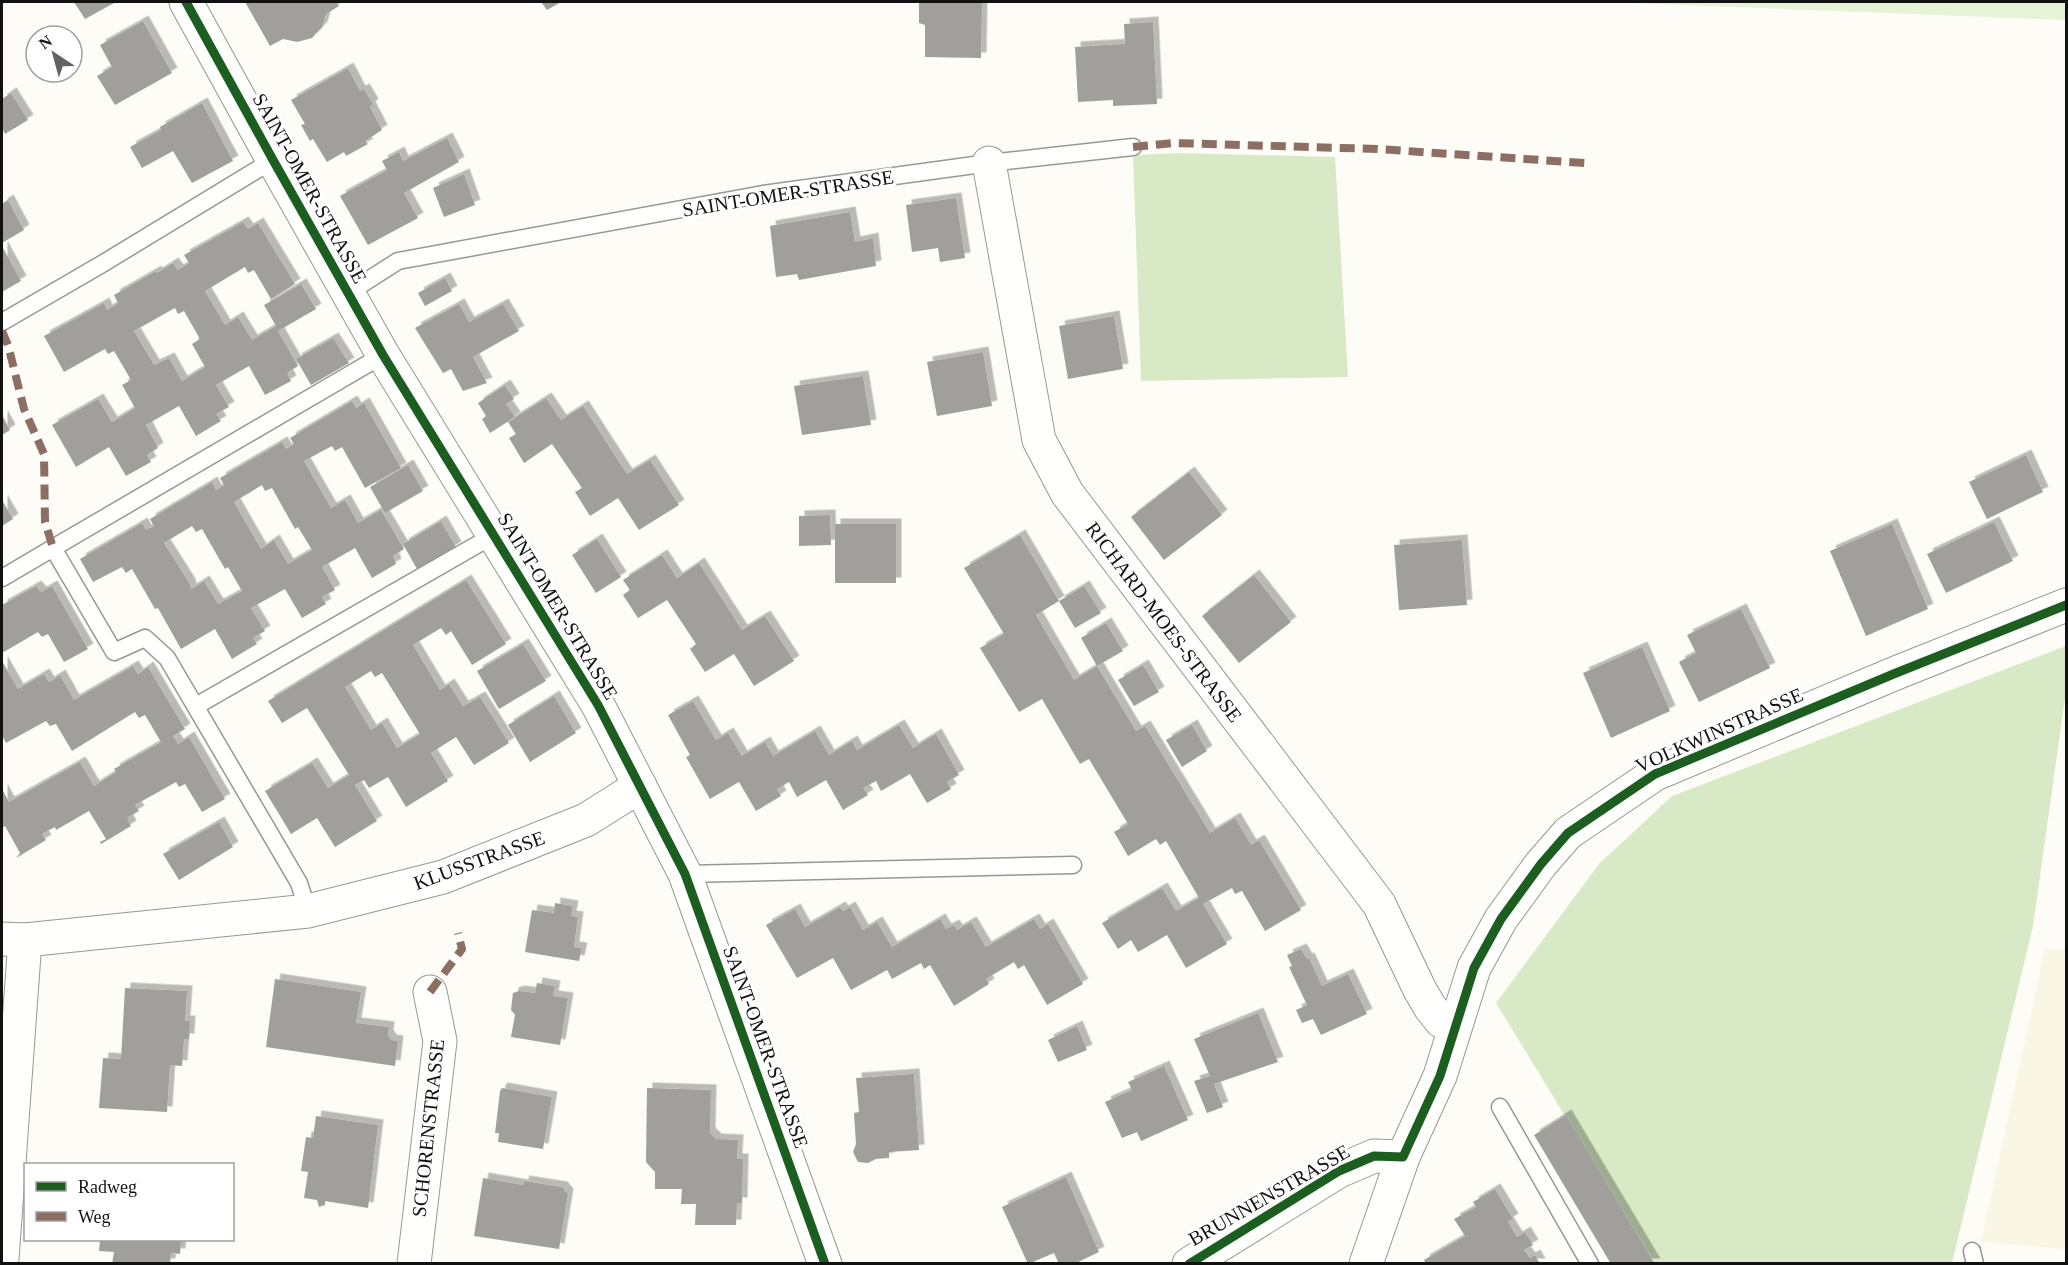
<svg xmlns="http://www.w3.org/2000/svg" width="2068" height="1265" font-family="'Times New Roman',serif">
<defs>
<filter id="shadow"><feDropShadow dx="5.5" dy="-5.5" stdDeviation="0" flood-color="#0004"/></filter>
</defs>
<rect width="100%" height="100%" fill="#fdfcf7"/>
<!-- farmland -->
<path fill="#f9f7e4" d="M2045 949H2066V1249L1981 1242Z"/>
<!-- green -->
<path fill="#e7f3d7" d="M1605 2H2066V20Z"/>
<!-- forest -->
<g fill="#d8eac5">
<path d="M1177 153 1335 157 1348 377 1141 381 1133 155Z"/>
<path d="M2066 646V691L2033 926 1952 1263H1655L1496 1003 1599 864 1672 796Z"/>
</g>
<!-- building -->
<g fill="#a19f9c" fill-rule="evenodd" filter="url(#shadow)">
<path d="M74 2H116L85 19Z"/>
<path d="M245 2H336L339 6 326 14 322 27 312 38 297 42 283 39 270 46Z"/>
<path d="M541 2H561L547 10Z"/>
<path d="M919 2H982L981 58 925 57V25L919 23Z"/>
<path d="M143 21 172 73 115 105 97 76 112 67 100 45Z"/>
<path d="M1153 22 1157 104 1113 106V100L1078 102 1075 47 1125 44 1124 24Z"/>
<path d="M348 68 360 91 364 89 373 104 370 107 382 130 365 141 368 144 346 156 344 152 327 162 313 139 310 141 301 125 305 124 291 100Z"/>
<path d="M11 93 28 120 5 134 2 128V99Z"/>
<path d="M202 103 233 161 192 183 173 151 142 168 130 147 161 130 160 127Z"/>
<path d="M447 138 459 162 404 193 418 218 368 245 340 196 387 170 382 161 399 152 403 161Z"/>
<path d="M464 174 475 205 444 217 433 188Z"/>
<path d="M956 198 965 258 940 262 938 248 912 252 906 205Z"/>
<path d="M8 200 24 230 2 243V204Z"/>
<path d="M850 212 855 242 873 238 876 266 799 280 797 274 776 277 770 226Z"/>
<path d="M243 222 248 229 258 223 295 284 271 299 254 270 248 273 245 267 205 291 225 325 238 317 252 340 276 326 264 305 301 284 316 309 278 331 298 366 287 373 291 381 265 395 249 366 216 385 229 407 216 414 221 421 196 436 179 406 146 425 158 448 147 455 151 462 126 476 109 447 76 467 52 425 98 399 112 422 135 408 122 385 131 380 114 351 108 354 105 349 64 372 44 336 104 303 107 310 118 303 114 295 156 271 157 273 173 263 178 270 189 263 184 255ZM175 308 178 314 184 311 200 339 192 344 205 367 182 381 169 358 154 365 134 331Z"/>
<path d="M2 246 21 281 2 292Z"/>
<path d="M445 278 452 291 425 306 418 293Z"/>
<path d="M459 304 469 322 503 304 519 331 473 357 487 383 463 391 451 369 443 373 415 328Z"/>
<path d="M1114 316 1123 369 1068 379 1059 326Z"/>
<path d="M333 338 349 363 311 385 296 359Z"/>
<path d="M983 352 992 406 937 416 927 362Z"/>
<path d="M863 376 871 425 802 435 794 386Z"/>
<path d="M505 385 514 399 506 404 515 417 490 433 482 419 486 416 478 403Z"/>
<path d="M546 398 561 420 583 406 627 474 650 460 679 505 639 530 618 498 590 516 575 492 582 488 552 444 524 463 509 438 516 434 508 422Z"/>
<path d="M352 401 356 408 364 403 401 468 365 488 342 447 335 451 332 446 304 461 331 508 345 500 358 523 381 510 404 549 393 556 396 564 372 578 355 548 322 567 335 590 322 597 326 604 302 618 285 589 251 608 265 631 253 638 257 644 232 659 215 629 181 649 158 608 155 609 132 569 126 573 122 567 93 582 80 559 142 523 146 530 154 526 150 519 212 482 216 490 224 485 220 478 282 442 286 449 294 444 290 438ZM262 485 265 491 272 488 295 529 298 527 312 550 288 564 274 540 261 549 234 502ZM192 526 196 532 202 529 225 569 228 567 242 591 218 604 204 581 191 589 190 584 164 543Z"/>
<path d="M2 415 10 430 2 435Z"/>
<path d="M2026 455 2043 492 1987 519 1969 482Z"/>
<path d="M408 465 423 491 385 513 370 487Z"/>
<path d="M1189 472 1222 515 1164 560 1131 517Z"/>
<path d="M2 500 13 519 2 526Z"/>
<path d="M830 515 831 545 799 546V516Z"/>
<path d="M441 521 456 547 417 569 403 544Z"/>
<path d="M1994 522 2013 561 1946 593 1927 554Z"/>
<rect x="835" y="524" width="61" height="59"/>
<path d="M1892 524 1928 609 1866 636 1830 551Z"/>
<path d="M1020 535 1059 601 1036 615 1074 680 1097 666 1136 731 1145 726 1210 833 1235 818 1251 845 1259 840 1301 910 1265 931 1242 891 1235 894 1232 888 1203 904 1227 944 1186 968 1167 935 1138 952 1131 940 1118 949 1102 923 1162 888 1176 911 1199 898 1166 841 1160 845 1156 839 1128 856 1114 832 1128 824 1089 759 1080 764 1042 699 1019 712 980 648 1004 634 964 568Z"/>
<path d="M597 539 621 577 596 593 572 555Z"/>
<path d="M1462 540 1467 605 1399 610 1394 545Z"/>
<path d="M662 555 677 578 699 563 742 630 765 616 794 661 754 686 734 654 705 672 690 649 696 644 667 600 638 618 623 595 630 590 623 580Z"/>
<path d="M1254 575 1291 622 1239 663 1202 616Z"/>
<path d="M466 580 506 644 472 665 451 631 446 635 441 628 413 645 440 690 449 684 463 706 480 697 509 743 474 765 456 737 431 753 448 781 406 807 388 777 369 788 364 780 355 785 377 821 335 847 317 818 291 834 265 791 312 763 328 788 349 775 307 708 282 723 268 701ZM371 671 375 677 382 673 420 734 397 748 382 723 371 730 345 687Z"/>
<path d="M36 586 41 592 52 586 88 649 64 662 48 634 42 637 38 632 2 653V605Z"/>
<path d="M1084 586 1101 613 1075 628 1059 601Z"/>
<path d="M1741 609 1770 668 1699 702 1679 662 1696 653 1687 635Z"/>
<path d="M1106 623 1123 651 1097 666 1081 638Z"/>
<path d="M523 644 546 681 499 709 477 671Z"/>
<path d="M1642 647 1670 711 1611 738 1583 673Z"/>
<path d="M2 661 18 689 44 674 49 682 60 675 74 700 133 666 138 674 148 667 185 729 173 736 178 744 189 737 225 799 202 812 185 784 179 787 176 782 135 805 139 811 127 818 131 826 101 844 100 842 106 839 89 811 56 830 55 827 42 834 46 840 16 858 20 853 5 826 2 828V789L9 802 80 762 94 786 116 772 114 769 161 742 145 715 139 718 135 712 72 751 56 724 50 726 46 721 6 743 2 735Z"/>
<path d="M1143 665 1159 692 1134 706 1118 680Z"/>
<path d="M554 696 576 733 530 762 508 725Z"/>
<path d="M693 701 716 740 728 733 742 756 765 742 773 756 815 731 829 755 852 741 857 750 899 725 913 748 936 734 959 775 947 782 951 789 927 803 910 774 881 791 876 781 863 788 868 795 843 810 826 780 797 797 789 782 777 789 781 796 756 811 739 782 710 799 686 757 690 755 668 715Z"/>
<path d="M1192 725 1207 751 1182 767 1166 740Z"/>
<path d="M219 822 233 847 179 880 163 854Z"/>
<path d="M555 903 573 906 571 916 578 917 574 947 582 948 579 961 525 952 532 910 554 913Z"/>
<path d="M840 907 843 911 850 907 863 930 877 922 892 947 940 919 946 929 954 925 957 930 971 922 986 947 1034 919 1040 929 1048 924 1083 984 1047 1005 1024 965 1018 969 1014 962 986 979 989 984 954 1006 930 965 924 969 921 963 892 979 887 970 851 990 833 958 797 978 766 925 795 909 805 927Z"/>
<path d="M1301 949 1307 959 1309 958 1322 986 1348 974 1367 1014 1321 1035 1313 1019 1302 1023 1296 1010 1307 1005 1289 967 1292 966 1287 955Z"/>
<path d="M275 979 361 992 356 1023 389 1027 388 1035 391 1040 398 1041 395 1066 266 1047Z"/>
<path d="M537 983 555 986 553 996 568 998 560 1045 511 1037 515 1015 511 1010 513 993 519 991 535 993Z"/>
<path d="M125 988 187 991 185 1021H190L189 1039H184L182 1066 170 1065 167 1112 99 1108 103 1058 121 1059Z"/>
<path d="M1258 1013 1278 1062 1214 1084 1223 1107 1207 1113 1194 1081 1210 1076 1194 1039Z"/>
<path d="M1077 1026 1087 1050 1058 1062 1048 1040Z"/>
<path d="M1164 1066 1188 1120 1141 1141 1137 1132 1122 1138 1105 1102 1132 1090 1128 1082Z"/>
<path d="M914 1074 919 1150 889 1152V1158L876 1159 868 1163 858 1162 853 1152 856 1144 854 1113 859 1112 856 1078Z"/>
<path d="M502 1088 552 1097 543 1149 498 1142 499 1133H495L500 1091Z"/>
<path d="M647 1088 711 1090 710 1133 716 1139 738 1140 737 1159H743L742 1203H737L736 1225H695L696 1204H681L682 1189H655V1172L646 1162Z"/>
<path d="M1566 1115 1655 1264H1611L1534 1135Z"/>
<path d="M316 1116 378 1125 368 1208 325 1201V1205L319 1207 317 1200 304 1198 308 1172 301 1171 306 1137 313 1138Z"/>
<path d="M1066 1177 1099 1252 1074 1264H1059L1054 1253 1028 1264 1002 1207Z"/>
<path d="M483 1178 523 1185 524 1181 562 1187 568 1194 559 1249 474 1236Z"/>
<path d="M1495 1189 1513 1219 1508 1222 1517 1237 1525 1232 1533 1245 1524 1250 1530 1258 1535 1255 1540 1264H1426L1424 1260 1465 1236 1454 1219 1476 1207 1473 1202Z"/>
<path d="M100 1240H181L180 1254 171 1253 170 1264H112L114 1252 99 1251Z"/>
</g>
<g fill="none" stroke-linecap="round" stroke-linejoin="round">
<defs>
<g id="lane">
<path d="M348 293 398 261 763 194 989 163 1133 147"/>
<path d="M2 322 102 264 273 160"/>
<path d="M53 548 383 355"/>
<path d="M2 578 53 548 114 652 145 638 167 658 299 883 308 911"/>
<path d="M196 706 494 535"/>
<path d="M685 874 1073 865"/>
<path d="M1500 1107 1590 1264"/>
<path d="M1972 1251 1975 1264"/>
</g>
<g id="street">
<path d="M186 2 273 160 383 355 598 705 685 874 825 1264"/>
<path d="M989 163 1039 440 1067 493 1379 904 1420 990 1430 1007 1441 1021 1453 1028"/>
<path d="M2 939 25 940 308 911 443 877 586 820 640 786"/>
<path d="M2 1259 25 940"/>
<path d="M414 1264 440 1041 430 992"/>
<path d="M1189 1264 1339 1171 1374 1156 1403 1157"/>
<path d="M1366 1264 1403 1157 1440 1076 1474 968 1501 919 1541 864 1568 833 1655 774 1896 673 2066 605"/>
</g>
</defs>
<!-- lane casing -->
<use href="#lane" stroke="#979795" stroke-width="19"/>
<!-- street casing -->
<use href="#street" stroke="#979795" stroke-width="35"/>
<!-- lane -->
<use href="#lane" stroke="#fffffe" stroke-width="16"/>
<!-- street -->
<use href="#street" stroke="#fffffe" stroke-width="33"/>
<!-- quiet -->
<g stroke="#8d6e63" stroke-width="8" stroke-dasharray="15 8" stroke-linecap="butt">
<path d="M1133 147 1173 143 1377 149 1585 163"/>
<path d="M2 331 8 345 24 409 44 454 45 522 53 548"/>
<path d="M430 992 462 949 458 933"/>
</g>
<defs>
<g id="cycleway">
<path d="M186 2 273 160 383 355 598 705 685 874 825 1264"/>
<path d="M1189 1264 1339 1171 1374 1156 1403 1157 1440 1076 1474 968 1501 919 1541 864 1568 833 1655 774 1896 673 2066 605"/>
</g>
</defs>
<!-- cycleway casing -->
<use href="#cycleway" stroke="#fff" stroke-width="13"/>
<!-- cycleway -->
<use href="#cycleway" stroke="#1b5e20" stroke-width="9"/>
</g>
<g text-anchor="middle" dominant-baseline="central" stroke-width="6" stroke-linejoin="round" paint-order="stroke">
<!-- street labels -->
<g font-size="20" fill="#111" stroke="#fff">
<text transform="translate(310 188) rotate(61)">SAINT-OMER-STRASSE</text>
<text transform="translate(788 193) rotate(-9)">SAINT-OMER-STRASSE</text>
<text transform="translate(558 606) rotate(59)">SAINT-OMER-STRASSE</text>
<text transform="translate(1164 622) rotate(53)">RICHARD-MOES-STRASSE</text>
<text transform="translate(1719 730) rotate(-24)">VOLKWINSTRASSE</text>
<text transform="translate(479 860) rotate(-20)">KLUSSTRASSE</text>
<text transform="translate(766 1047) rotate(70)">SAINT-OMER-STRASSE</text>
<text transform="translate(428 1128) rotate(-84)">SCHORENSTRASSE</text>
<text transform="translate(1269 1195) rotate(-30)">BRUNNENSTRASSE</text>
</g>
</g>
<!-- border -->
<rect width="2068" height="1265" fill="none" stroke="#111111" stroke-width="6"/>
<!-- legend -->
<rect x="24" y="1163" width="210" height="78" fill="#ffffff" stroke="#a0a0a0" stroke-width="1.5"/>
<rect x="36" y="1182" width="30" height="9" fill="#1b5e20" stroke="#a0a0a0" stroke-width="1.5"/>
<text x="78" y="1193" font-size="18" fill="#111111">Radweg</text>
<rect x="36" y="1212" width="30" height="9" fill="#8d6e63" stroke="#a0a0a0" stroke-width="1.5"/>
<text x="78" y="1223" font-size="18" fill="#111111">Weg</text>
<!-- north arrow -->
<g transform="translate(54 54) rotate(324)"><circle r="28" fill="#ffffff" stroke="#a0a0a0" stroke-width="1.5"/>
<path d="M0-4.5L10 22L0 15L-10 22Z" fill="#646362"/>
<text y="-9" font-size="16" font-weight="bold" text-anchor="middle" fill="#111111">N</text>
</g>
</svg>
